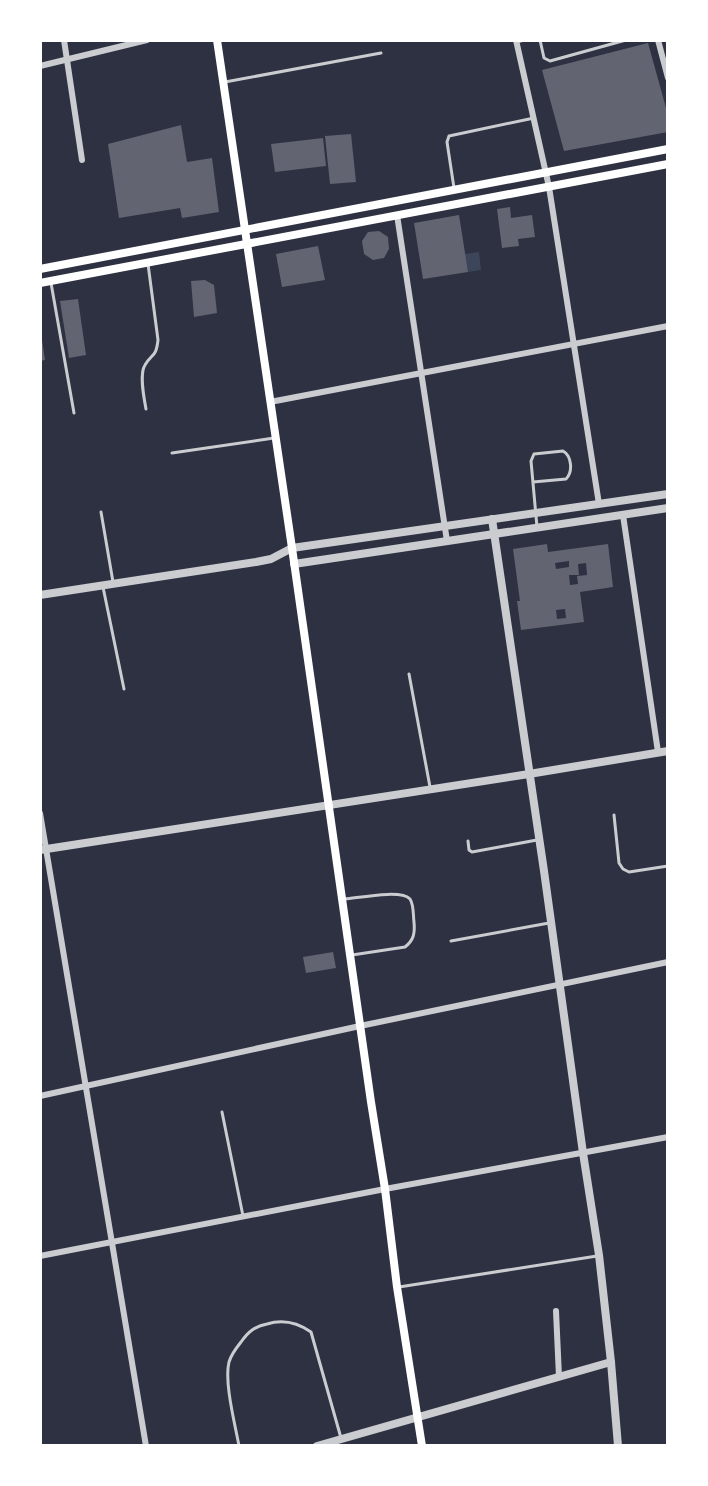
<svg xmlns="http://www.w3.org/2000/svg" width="708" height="1486" font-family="'Titillium Web',sans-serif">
<rect width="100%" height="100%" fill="#2d3142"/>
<!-- green -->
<path fill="#3c4559" d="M479 252 481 270 468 272 464 254Z"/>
<!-- building -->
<g fill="#626471" fill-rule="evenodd">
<path d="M648 43 668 115V132L564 151 542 70Z"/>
<path d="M181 125 187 162 212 158 219 212 182 218 180 208 119 218 108 144Z"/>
<path d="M351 134 356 182 330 184 325 136Z"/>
<path d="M323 138 326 166 275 172 271 144Z"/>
<path d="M510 207 511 218 532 215 535 237 518 239 519 246 502 248 497 209Z"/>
<path d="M459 215 468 272 423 279 414 223Z"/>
<path d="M379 231 388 237 389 249 384 258 373 260 364 254 362 241 368 232Z"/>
<path d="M318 246 325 280 282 287 276 254Z"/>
<path d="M205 280 214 285 217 313 194 317 191 281Z"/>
<path d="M78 299 86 355 69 358 60 301Z"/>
<path d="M40 340H42L45 360 40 361Z"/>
<path d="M547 544 548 552 608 544 613 587 580 592 584 622 521 630 517 601H520L513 549ZM569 561V567L556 569 555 563ZM586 563 587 575 577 576 578 584 570 585 569 575H579L578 564ZM565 609 566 618 557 619 556 610Z"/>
<path d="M333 952 336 968 306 973 303 957Z"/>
</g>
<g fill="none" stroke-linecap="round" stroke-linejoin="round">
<!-- service -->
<g stroke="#caccd0" stroke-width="3">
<path d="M540 40 544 58 550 61 626 40"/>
<path d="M517 42 524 40"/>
<path d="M225 82 381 53"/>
<path d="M454 188 447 142 449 136 534 118"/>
<path d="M51 283 74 413"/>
<path d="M146 409C144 398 139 374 145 365 152 353 156 358 158 340L148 264"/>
<path d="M172 453 274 438"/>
<path d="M533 482 566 479C573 472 572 456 563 451L534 454 531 461 537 527"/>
<path d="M101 512 113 582"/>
<path d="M103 587 124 689"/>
<path d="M409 674 430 787"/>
<path d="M614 815 619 863 623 869 629 872 668 866"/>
<path d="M468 841 469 850 472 852 537 840"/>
<path d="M345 899C358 898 401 889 410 899 414 905 413 915 414 922 415 933 414 940 405 947L352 955"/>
<path d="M451 941 549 923"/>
<path d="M222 1112 243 1216"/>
<path d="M399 1287 597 1256"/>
<path d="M239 1446C235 1424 224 1382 229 1362 231 1355 237 1347 241 1342 248 1332 255 1326 267 1324 283 1319 298 1323 311 1332L341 1438"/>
</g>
<!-- minor -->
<g stroke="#caccd0" stroke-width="6">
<path d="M64 40 82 160"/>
<path d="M516 40 549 187 599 504"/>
<path d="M658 40 668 78"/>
<path d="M40 66 147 40"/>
<path d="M397 215 447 541"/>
<path d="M270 402 668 326"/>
<path d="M623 515 658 752"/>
<path d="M40 813 146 1446"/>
<path d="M40 1096 360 1026 668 962"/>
<path d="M40 1256 385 1189 668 1137"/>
<path d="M556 1311 559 1377"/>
</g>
<!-- tertiary -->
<g stroke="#caccd0" stroke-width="8">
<path d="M492 519 544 871 583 1153 599 1255 611 1362 618 1446"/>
<path d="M294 564 668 508"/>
<path d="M40 595 256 562 271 559 292 548 668 494"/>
<path d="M40 850 529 774 668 751"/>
<path d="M317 1446 611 1362"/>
</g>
<!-- secondary -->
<g stroke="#fff" stroke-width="8">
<path d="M217 40 292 548 371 1102 385 1189 397 1287 422 1446"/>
<path d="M40 269 668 149"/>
<path d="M40 283 668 164"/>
</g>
</g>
<!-- border -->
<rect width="708" height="1486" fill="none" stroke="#ffffff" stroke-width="84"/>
</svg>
